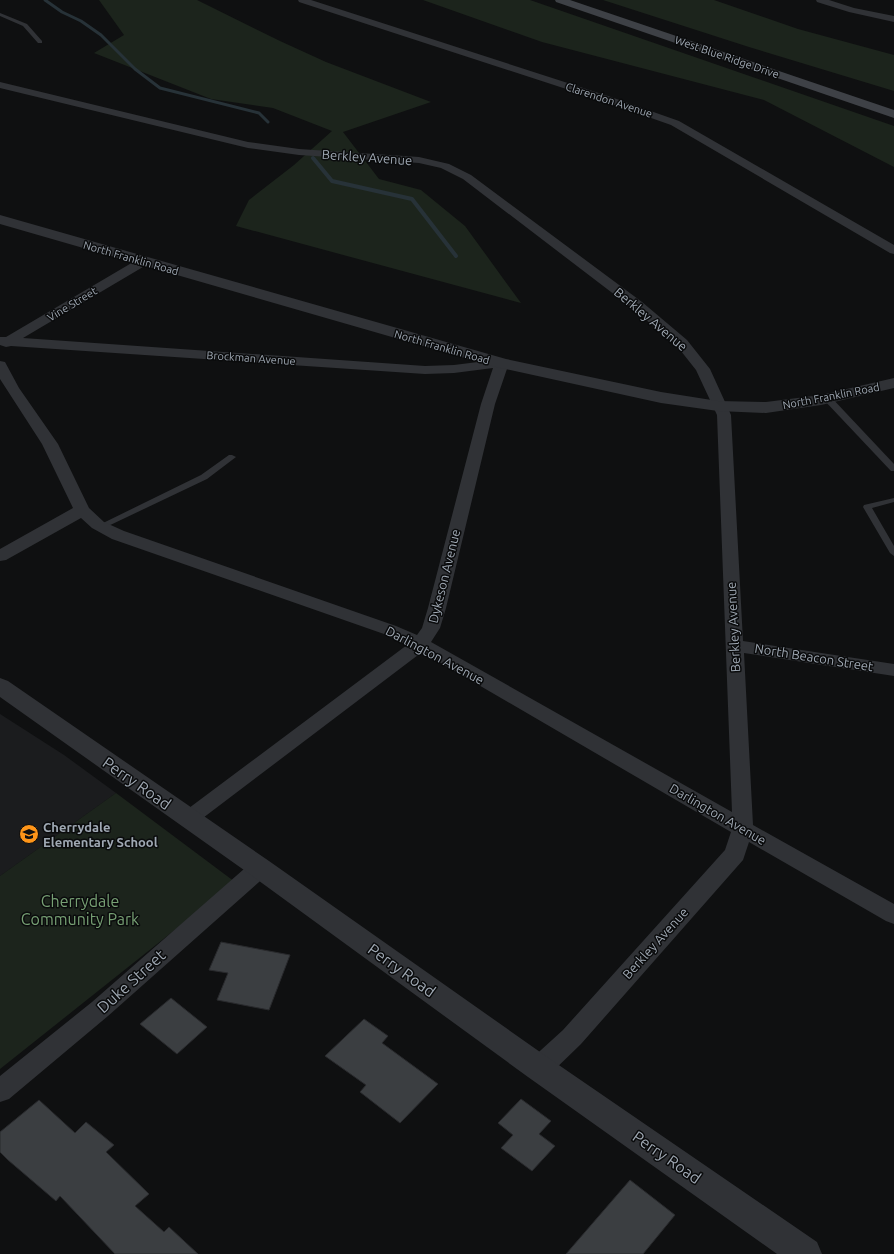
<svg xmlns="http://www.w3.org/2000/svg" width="894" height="1254" font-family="Ubuntu,sans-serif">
<rect width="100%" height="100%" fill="#0f1011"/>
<!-- built -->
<path fill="#1b1c1e" d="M0 714 64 755 116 793 0 876Z"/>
<!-- green -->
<g fill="#1c241c">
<path d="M99 0H197L280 41 326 62 431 102 343 132 379 179 421 190 465 226 521 303 236 226 249 200 294 165 332 131 273 108 211 99 94 53 124 35Z"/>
<path d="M423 0H530L894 126V167L764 100 542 42Z"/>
<path d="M603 0H714L798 29 894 55V91L749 47Z"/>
<path d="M116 793 235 882 0 1069V876Z"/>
</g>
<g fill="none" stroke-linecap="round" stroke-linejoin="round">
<!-- stream-far1 -->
<path stroke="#273238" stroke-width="3" d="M45 0 62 12 81 21 101 35 135 69 160 88 259 113 268 122"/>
<!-- stream -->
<path stroke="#273238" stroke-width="4" d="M313 158 332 181 412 199 456 256"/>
</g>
<!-- building -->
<g fill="#3b3e41" stroke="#292a2d">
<path d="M221 942 290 955 269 1010 217 1000 228 973 209 970Z"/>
<path d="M171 998 207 1027 177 1054 140 1024Z"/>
<path d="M364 1019 388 1036 382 1043 438 1084 400 1123 360 1092 366 1085 325 1056Z"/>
<path d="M521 1099 551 1121 539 1134 555 1146 532 1171 501 1148 513 1135 498 1123Z"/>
<path d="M39 1100 75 1133 86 1122 114 1145 106 1152 149 1194 135 1206 164 1232 169 1227 198 1254H115L60 1196 56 1201 8 1160 0 1152V1132Z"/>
<path d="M630 1180 675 1215 643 1254H566Z"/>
</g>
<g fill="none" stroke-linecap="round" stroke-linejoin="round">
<!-- service -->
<g fill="#303236" fill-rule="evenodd">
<path d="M0 13 27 24 42 41V43H38L23 26 0 16Z"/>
<path d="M824 396H830L894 464V471H891L824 400Z"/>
<path d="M229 455H232L236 457 207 479 104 528H98L97 526 201 475Z"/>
<path d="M894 498V502L872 508 894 546V556L890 553 863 507 864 505Z"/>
</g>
<!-- minor -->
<g fill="#303236" fill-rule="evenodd">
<path d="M298 0H311L608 96 679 121 894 245V254L890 253 671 125 600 100 299 2Z"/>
<path d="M816 0H829L854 8 894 16V22L849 12 817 2Z"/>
<path d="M0 82 248 142 299 149 419 157 449 164 471 175 642 302 687 340 710 369 731 415 743 641 894 664V676L744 653 753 825 894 904V924L886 921 749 842 743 860 581 1044 548 1076 539 1079 530 1076 527 1068 530 1060 563 1030 725 850 731 832 422 652 195 824 188 827 181 824 178 819 181 814 407 645 384 634 112 539 92 528 81 518 6 560 0 561V549L73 508 42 444 0 379V361L5 362 19 388 58 444 89 508 104 522 124 531 396 626 417 635 422 628 428 608 481 404 493 368 454 373 425 374 11 346 6 347 0 345V337H6L140 258H148L150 261 148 264 23 338 425 366 454 365 502 359 507 360 509 363 495 404 446 608 440 628 431 642 732 812 717 415 696 370 677 346 632 308 463 179 441 168 419 163 299 155 248 148 0 88Z"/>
<path d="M260 860 268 862 271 868 268 874 108 1016 9 1099 0 1102V1076L92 1002 252 862Z"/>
</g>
<!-- tertiary -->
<g fill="#303236" fill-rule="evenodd">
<path d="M0 215 506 359 661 392 718 401 766 402 821 395 894 378V388L821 405 766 413 718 411 661 403 496 367 0 224Z"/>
<path d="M0 678 8 681 269 861 550 1059 817 1242 822 1254H777L528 1077 251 875 0 697Z"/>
</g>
<!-- secondary -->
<path fill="#3e4146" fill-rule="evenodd" d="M555 0H570L894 110V118L556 2Z"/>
</g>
<!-- icons -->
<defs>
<symbol id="school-disc" viewBox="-11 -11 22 22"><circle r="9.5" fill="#ff9519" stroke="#0a0b0c"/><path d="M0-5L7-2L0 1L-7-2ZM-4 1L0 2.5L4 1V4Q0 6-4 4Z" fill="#111"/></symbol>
</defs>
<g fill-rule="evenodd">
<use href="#school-disc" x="18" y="823" width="22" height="22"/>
</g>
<g text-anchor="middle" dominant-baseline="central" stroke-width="3" stroke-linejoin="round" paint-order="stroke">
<!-- far-street labels -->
<g font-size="11" fill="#9fa8b3" stroke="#0a0b0c">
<text transform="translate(727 57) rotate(19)">West Blue Ridge Drive</text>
<text transform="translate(609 100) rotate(18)">Clarendon Avenue</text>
<text transform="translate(131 258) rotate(16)">North Franklin Road</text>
<text transform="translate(72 304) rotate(-31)">Vine Street</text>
<text transform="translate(442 347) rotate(16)">North Franklin Road</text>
<text transform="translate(251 358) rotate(4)">Brockman Avenue</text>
<text transform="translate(831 396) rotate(-11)">North Franklin Road</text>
</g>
<!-- street labels -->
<g font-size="13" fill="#9fa8b3" stroke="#0a0b0c">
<text transform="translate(367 157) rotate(4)">Berkley Avenue</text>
<text transform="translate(651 319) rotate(40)">Berkley Avenue</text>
<text transform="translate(444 576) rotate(-76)">Dykeson Avenue</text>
<text transform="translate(733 627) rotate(-93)">Berkley Avenue</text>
<text transform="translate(435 655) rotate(28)">Darlington Avenue</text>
<text transform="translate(814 657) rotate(9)">North Beacon Street</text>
<text transform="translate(718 814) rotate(30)">Darlington Avenue</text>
<text transform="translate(655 943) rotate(-48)">Berkley Avenue</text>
</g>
<!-- poi labels -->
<g font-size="13" font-weight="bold" fill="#9fa8b3" stroke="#0a0b0c" text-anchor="start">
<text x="43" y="827">Cherrydale<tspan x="43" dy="15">Elementary School</tspan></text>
</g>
<!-- near-street labels -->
<g font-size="16" fill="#9fa8b3" stroke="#0a0b0c">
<text transform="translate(137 783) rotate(35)">Perry Road</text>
<text transform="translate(402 970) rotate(36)">Perry Road</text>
<text transform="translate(131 981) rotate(-42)">Duke Street</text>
<text transform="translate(667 1157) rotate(35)">Perry Road</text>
</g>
<!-- near-park labels -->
<g font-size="16" fill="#77a074" stroke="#0a0b0c">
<text x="80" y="901">Cherrydale<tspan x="80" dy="18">Community Park</tspan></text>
</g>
</g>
</svg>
